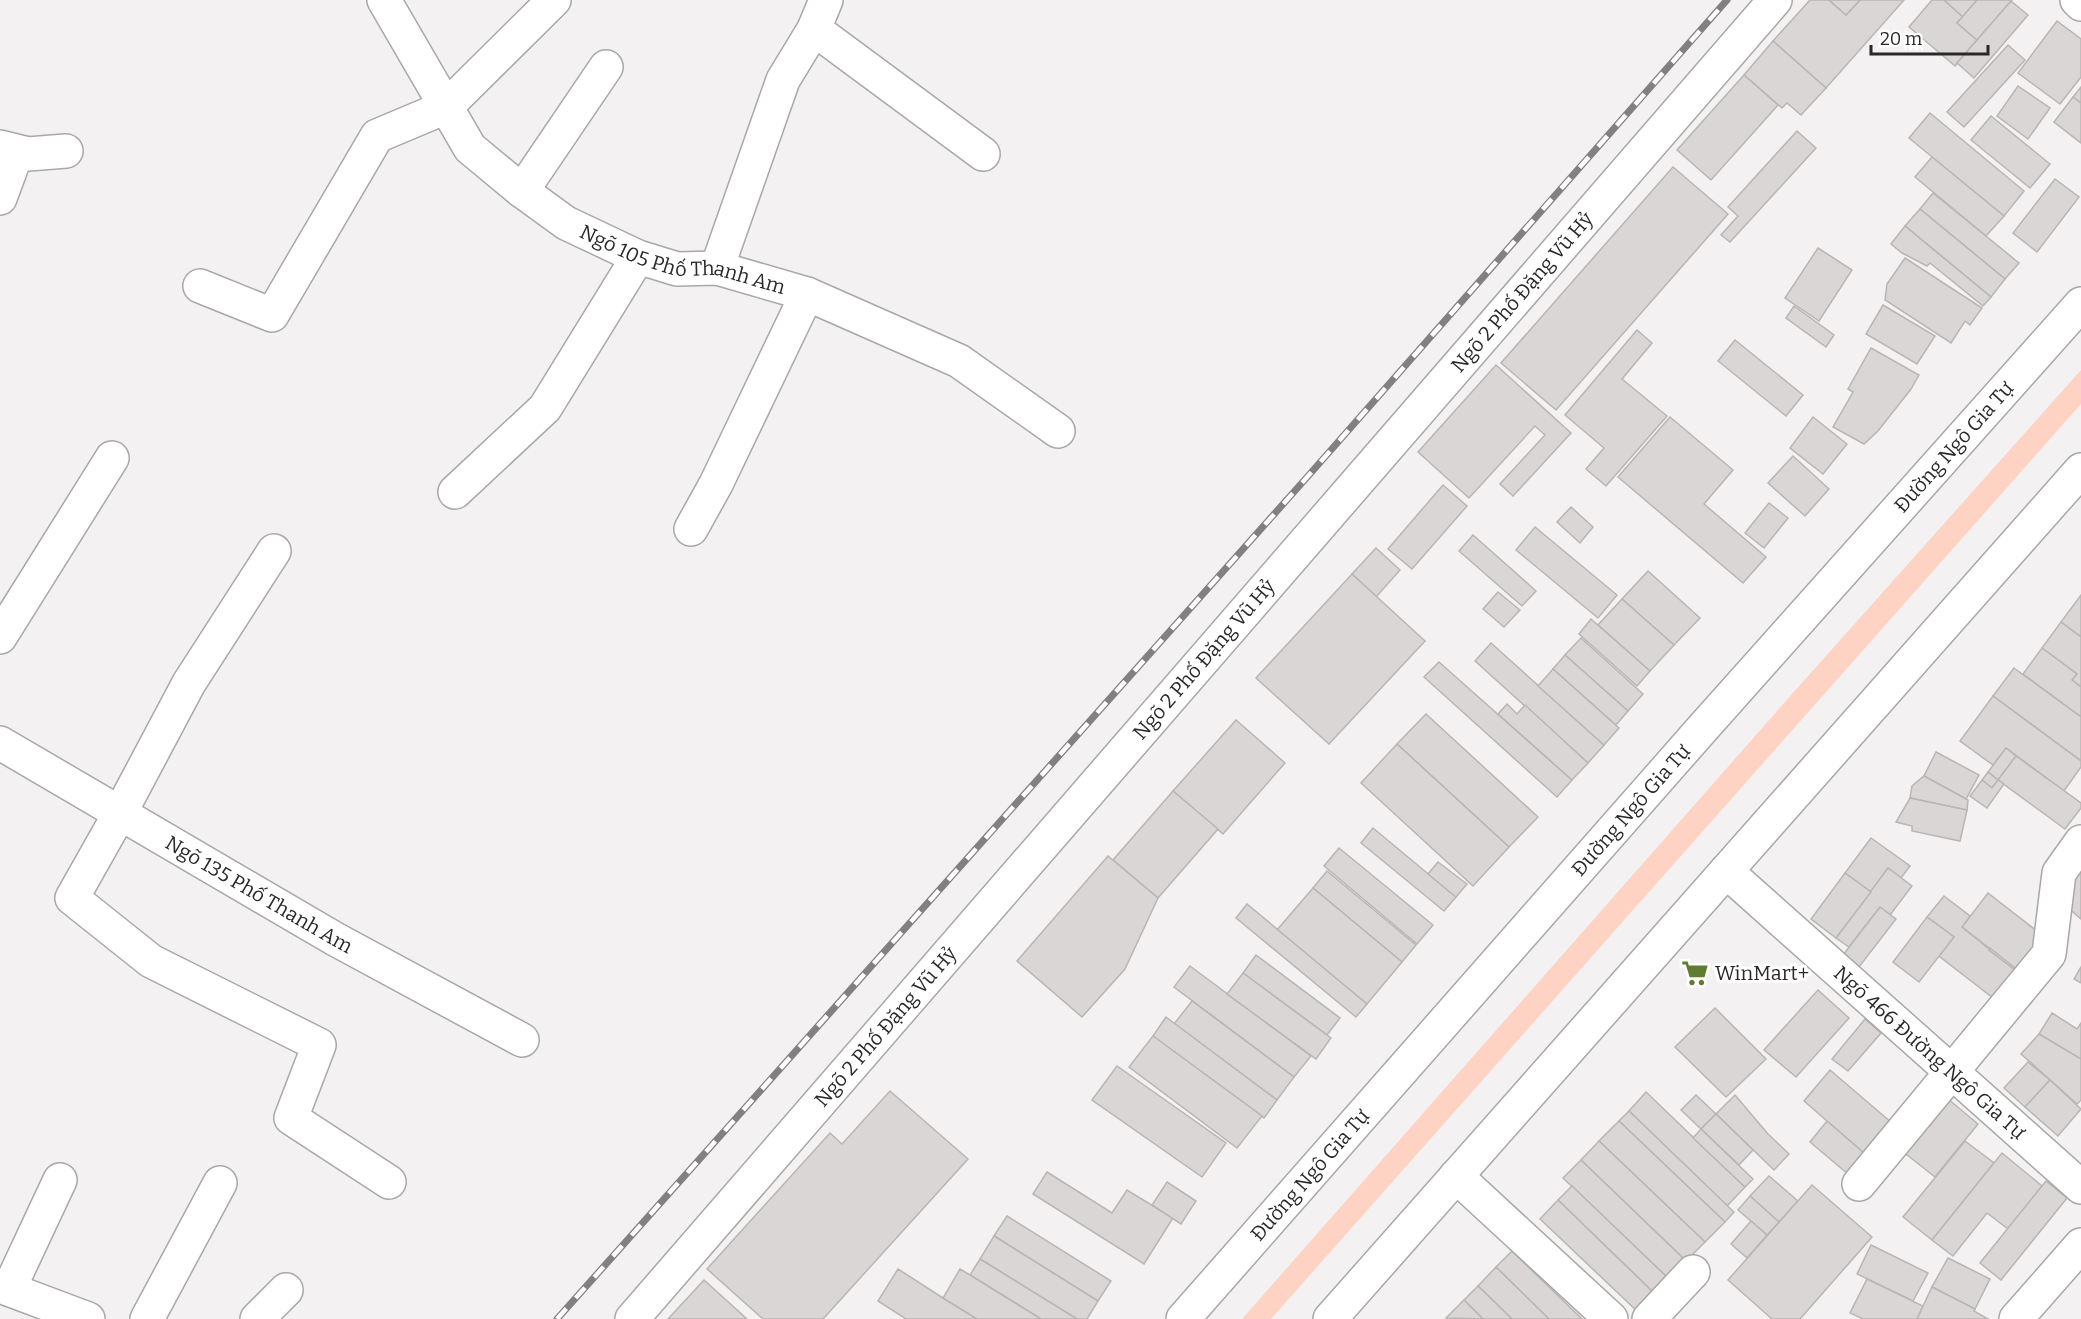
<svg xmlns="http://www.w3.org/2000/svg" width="2081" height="1319" font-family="Bitter,serif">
<rect width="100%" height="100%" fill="#f4f1f2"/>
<!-- green -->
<path fill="#fed3c4" d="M2081 370V404L1271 1319H1242L1792 694Z"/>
<!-- building -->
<g fill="#dad6d6" stroke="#b8b5b5" stroke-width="1.5">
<path d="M1810 0H1829L1846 15 1860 0H1904L1826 88 1773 41Z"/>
<path d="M1829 0H1860L1846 15Z"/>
<path d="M1932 0H1944L1963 17 1957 23 1977 40 1955 66 1909 27Z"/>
<path d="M1944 0H1977L1963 17Z"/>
<path d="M1977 0H2012L1977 40 1957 23Z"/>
<path d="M2011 1 2028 15 1974 78 1957 63Z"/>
<path d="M2057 21 2081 39V77L2060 104 2018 73Z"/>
<path d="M1773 41 1826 88 1801 115 1787 103 1782 108 1744 75Z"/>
<path d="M2008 45 2025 60 1964 127 1947 112Z"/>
<path d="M1744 75 1778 105 1711 180 1677 150Z"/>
<path d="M2018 86 2050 108 2028 139 1997 116Z"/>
<path d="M2081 87V103L2073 97Z"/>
<path d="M2073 97 2081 103V143L2054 122Z"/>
<path d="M1930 113 2024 191 2004 216 1909 138Z"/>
<path d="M1991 116 2050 164 2030 188 1971 140Z"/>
<path d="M1797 131 1816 148 1730 242 1721 235 1738 216 1728 207Z"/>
<path d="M1932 157 2004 216 1986 236 1915 177Z"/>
<path d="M1673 167 1728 214 1556 410 1501 363Z"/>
<path d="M2055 179 2079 197 2037 252 2013 233Z"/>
<path d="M1933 193 2019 263 2005 279 1920 209Z"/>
<path d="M1920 209 2005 279 1991 297 1905 226Z"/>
<path d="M1905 226 1991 297 1983 306 1930 263 1927 266 1902 253 1891 244Z"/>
<path d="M1818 248 1852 270 1819 321 1785 298Z"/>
<path d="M1905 258 1982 308 1970 325 1965 321 1951 343 1885 300 1887 284Z"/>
<path d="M1883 305 1935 336 1917 364 1866 334Z"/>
<path d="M1794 306 1834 335 1826 347 1786 318Z"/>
<path d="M1637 330 1652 343 1622 379 1667 416 1606 486 1586 469 1604 448 1565 415Z"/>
<path d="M1735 340 1803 395 1786 416 1718 361Z"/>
<path d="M1871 348 1919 375 1911 389 1878 431 1864 444 1833 427 1853 392 1848 389Z"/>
<path d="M1496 365 1571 433 1513 496 1500 484 1545 435 1535 426 1469 498 1418 452Z"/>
<path d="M1670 417 1733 470 1704 504 1766 557 1743 583 1618 477Z"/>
<path d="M1813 417 1847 444 1823 474 1790 448Z"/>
<path d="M1793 456 1829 489 1805 516 1768 483Z"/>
<path d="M1443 485 1467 506 1412 569 1388 549Z"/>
<path d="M1769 503 1788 518 1764 548 1745 533Z"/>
<path d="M1571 507 1593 527 1580 543 1557 522Z"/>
<path d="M1535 527 1617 595 1598 618 1516 550Z"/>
<path d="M1473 535 1536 591 1522 606 1459 551Z"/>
<path d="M1376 548 1400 570 1376 597 1352 574Z"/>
<path d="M1648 571 1700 618 1674 645 1622 599Z"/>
<path d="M1352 574 1425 641 1329 744 1256 678Z"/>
<path d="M1498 592 1520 610 1504 627 1483 609Z"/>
<path d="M2081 595V637L2061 622Z"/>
<path d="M1622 599 1674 645 1650 671 1598 625Z"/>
<path d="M1591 619 1650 671 1637 686 1579 634Z"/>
<path d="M2061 622 2081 637V687L2072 680 2077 674 2042 648Z"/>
<path d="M1581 638 1643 694 1628 711 1565 655Z"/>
<path d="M1491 643 1604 745 1588 763 1475 661Z"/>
<path d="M2042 648 2077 674 2072 680 2081 687V717L2023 674Z"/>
<path d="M1565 655 1628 711 1616 725 1553 669Z"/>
<path d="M1439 662 1572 780 1557 797 1424 677Z"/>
<path d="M2014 668 2081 717V761L1993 696Z"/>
<path d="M1553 669 1619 728 1604 745 1538 686Z"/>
<path d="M1993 696 2081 761V767L2064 791 2006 748 1993 765 1960 741Z"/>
<path d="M1507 704 1517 714 1525 705 1588 763 1572 780 1498 714Z"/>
<path d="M1426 714 1538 817 1509 847 1397 744Z"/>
<path d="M1236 720 1285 763 1223 834 1173 791Z"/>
<path d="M1397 744 1509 847 1473 886 1361 783Z"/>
<path d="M2006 748 2016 756 1998 780 1988 772Z"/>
<path d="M1936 752 1979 775 1966 799 1924 776Z"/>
<path d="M2016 756 2081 803V808L2065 829 1998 780Z"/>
<path d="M1988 772 1998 780 1992 788 1982 780Z"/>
<path d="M1924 776 1968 800 1967 810 1910 798 1912 786Z"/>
<path d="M1982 780 1992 788 1998 780 2004 784 1987 808 1970 796Z"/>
<path d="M1173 791 1218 829 1158 898 1113 860Z"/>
<path d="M1910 798 1967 810 1960 841 1912 831V826L1896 822Z"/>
<path d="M1373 828 1456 897 1444 911 1361 843Z"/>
<path d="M1871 838 1910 866 1901 878 1888 868 1871 892 1845 873Z"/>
<path d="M1339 848 1433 925 1417 944 1324 866Z"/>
<path d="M1108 856 1158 898 1125 969 1082 1017 1017 961Z"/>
<path d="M1438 862 1467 884 1456 897 1428 874Z"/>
<path d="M1888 868 1912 886 1890 915 1880 907 1849 947 1836 938Z"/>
<path d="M1327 871 1416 945 1402 962 1313 888Z"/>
<path d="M2081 871V919L2057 898Z"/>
<path d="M1845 873 1871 892 1836 938 1811 919Z"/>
<path d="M1313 888 1402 962 1367 1004 1277 930Z"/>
<path d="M1988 893 2042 935 2025 976 1962 927Z"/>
<path d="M1944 896 1970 916 1962 927 2024 977 2002 1005 1939 956 1954 937 1927 917Z"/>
<path d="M1247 904 1367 1004 1356 1017 1236 918Z"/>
<path d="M1880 907 1896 919 1859 967 1843 955Z"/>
<path d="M1927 917 1954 937 1919 982 1893 962Z"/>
<path d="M1990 948 2025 976 2024 977 1989 950Z"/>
<path d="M1256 955 1340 1018 1327 1035 1243 973Z"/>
<path d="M1190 966 1311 1056 1294 1077 1174 987Z"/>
<path d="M2081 967V983L2074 979Z"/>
<path d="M1243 973 1331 1038 1316 1059 1227 994Z"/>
<path d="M1818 990 1849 1018 1796 1077 1764 1050Z"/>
<path d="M1192 1001 1294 1077 1277 1100 1174 1024Z"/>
<path d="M1715 1008 1766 1059 1726 1097 1675 1047Z"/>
<path d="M2052 1013 2077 1029 2081 1023V1059L2039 1034Z"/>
<path d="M1166 1017 1277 1100 1264 1118 1153 1036Z"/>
<path d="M1865 1019 1881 1033 1848 1071 1832 1059Z"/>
<path d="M2039 1034 2081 1059V1100L2077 1104 2021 1054Z"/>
<path d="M1153 1036 1262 1116 1237 1148 1129 1067Z"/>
<path d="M2028 1062 2050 1080 2025 1107 2004 1088Z"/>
<path d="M1117 1066 1226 1143 1202 1177 1092 1100Z"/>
<path d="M1830 1070 1899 1129 1872 1160 1804 1101Z"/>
<path d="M2050 1080 2081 1109 2058 1136 2025 1107Z"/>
<path d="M890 1091 968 1159 823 1319H763L707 1269 830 1133 842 1144Z"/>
<path d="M1646 1092 1745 1187 1727 1206 1629 1111Z"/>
<path d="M1941 1093 1978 1124 1935 1177 1897 1147Z"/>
<path d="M1696 1095 1716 1114 1701 1129 1681 1110Z"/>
<path d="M1735 1095 1768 1134 1789 1154 1774 1170 1716 1114Z"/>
<path d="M1629 1111 1734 1212 1725 1222 1619 1121Z"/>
<path d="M1716 1114 1753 1150 1739 1165 1701 1129Z"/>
<path d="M1619 1121 1725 1222 1705 1242 1599 1141Z"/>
<path d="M1827 1121 1872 1160 1855 1180 1810 1142Z"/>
<path d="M1701 1129 1753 1179 1745 1187 1693 1138Z"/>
<path d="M1599 1141 1705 1242 1686 1261 1581 1160Z"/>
<path d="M1965 1141 1994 1163 1932 1240 1903 1217Z"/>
<path d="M2002 1153 2042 1186 2008 1229 1987 1213 1953 1256 1932 1240Z"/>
<path d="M1581 1160 1686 1261 1669 1279 1563 1178Z"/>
<path d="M1047 1172 1112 1213 1127 1190 1173 1218 1144 1264 1033 1194Z"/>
<path d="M1769 1176 1798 1201 1779 1222 1750 1196Z"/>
<path d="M2046 1181 2067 1198 2001 1280 1980 1263Z"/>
<path d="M1167 1182 1196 1201 1181 1224 1152 1205Z"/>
<path d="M1812 1185 1872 1237 1800 1319H1772L1728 1280Z"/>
<path d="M1572 1186 1669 1279 1655 1294 1558 1200Z"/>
<path d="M1750 1196 1779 1222 1767 1235 1738 1210Z"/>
<path d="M1558 1200 1655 1294 1638 1312 1540 1219Z"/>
<path d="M1007 1216 1111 1281 1098 1301 994 1236Z"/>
<path d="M1751 1221 1767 1235 1747 1258 1731 1244Z"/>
<path d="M994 1236 1098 1301 1087 1319H1077L980 1259Z"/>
<path d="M1871 1245 1928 1273 1913 1301 1857 1274Z"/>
<path d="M1512 1251 1582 1319H1549L1496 1267Z"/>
<path d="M1948 1258 1990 1279 1975 1309 1932 1287Z"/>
<path d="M980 1259 1077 1319H1041L970 1275Z"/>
<path d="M1496 1267 1549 1319H1512L1478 1286Z"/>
<path d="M898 1269 943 1298 977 1319H906L878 1301Z"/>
<path d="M960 1269 970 1275 1041 1319H977L943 1298Z"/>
<path d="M1867 1279 1923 1306 1917 1319H1863L1850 1313Z"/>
<path d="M704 1280 747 1319H668Z"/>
<path d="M1478 1286 1512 1319H1483L1464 1300Z"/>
<path d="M1932 1287 1975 1309 1974 1311 1988 1319H1917Z"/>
<path d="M1464 1300 1483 1319 1446 1318Z"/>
</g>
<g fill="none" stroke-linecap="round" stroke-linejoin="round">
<defs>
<g id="minor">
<path id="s1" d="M384 0 470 148 522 191 566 223 638 257 677 269 717 268 807 294 959 361 1058 431"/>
<path d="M2077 0 2081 4"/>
<path d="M814 29 983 154"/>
<path d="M0 147 28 154 66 151"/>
<path d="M522 191 606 67"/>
<path d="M0 198 17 152"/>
<path d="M717 268 783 80 814 29 826 0"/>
<path d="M200 286 272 315 377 136 446 107 554 0"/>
<path d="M455 492 545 408 638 257"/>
<path d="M691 529 716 484 807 294"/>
<path d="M274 551 189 683 120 813 72 898 151 961 319 1045 291 1118 389 1182"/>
<path d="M0 637 112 458"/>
<path id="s2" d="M0 743 335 939 522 1040"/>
<path id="s3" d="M1726 871 2081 1187"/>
<path d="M1456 1176 1611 1319"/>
<path d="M1859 1184 2049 954 2059 873 2081 842"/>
<path d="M0 1286 88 1319"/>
<path d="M9 1289 60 1180"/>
<path d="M147 1319 220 1183"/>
<path d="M257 1319 286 1290"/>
<path id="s4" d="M632 1319 1775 0"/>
<path d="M1649 1319 1693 1272"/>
<path d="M2016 1319 2081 1245"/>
</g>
<g id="major">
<path id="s5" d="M1183 1319 1702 729 2081 304"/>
<path d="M1330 1319 2081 470"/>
</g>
</defs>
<!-- minor casing -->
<use href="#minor" stroke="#aaa7a8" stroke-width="36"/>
<!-- major casing -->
<use href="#major" stroke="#aaa7a8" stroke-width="36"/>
<!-- minor -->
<use href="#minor" stroke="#fff" stroke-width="33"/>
<!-- major -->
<use href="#major" stroke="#fff" stroke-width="33"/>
<defs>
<path id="rail" d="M557 1319 1309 475 1727 0"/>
</defs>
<!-- rail casing -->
<use href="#rail" stroke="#828081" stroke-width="7"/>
<!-- rail -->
<use href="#rail" stroke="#fff" stroke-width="4.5" stroke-dasharray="14" stroke-linecap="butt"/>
</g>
<!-- icons -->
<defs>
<symbol id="supermarket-bare" viewBox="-9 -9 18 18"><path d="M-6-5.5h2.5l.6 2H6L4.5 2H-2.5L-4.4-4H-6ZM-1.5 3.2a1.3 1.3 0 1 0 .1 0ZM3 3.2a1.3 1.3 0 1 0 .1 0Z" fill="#5f7c31" stroke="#fff" stroke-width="2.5" paint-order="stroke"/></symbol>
</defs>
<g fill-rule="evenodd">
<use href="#supermarket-bare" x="1676" y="954" width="38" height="38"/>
</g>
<g text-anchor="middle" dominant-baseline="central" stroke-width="6" stroke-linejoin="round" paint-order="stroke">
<!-- street labels -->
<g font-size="20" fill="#2a2929" stroke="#fff">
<text stroke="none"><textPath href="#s1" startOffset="417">Ngõ 105 Phố Thanh Am</textPath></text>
<text stroke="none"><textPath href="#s4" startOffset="1359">Ngõ 2 Phố Đặng Vũ Hỷ</textPath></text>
<text stroke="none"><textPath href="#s5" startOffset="1164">Đường Ngô Gia Tự</textPath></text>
<text stroke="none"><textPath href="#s4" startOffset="873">Ngõ 2 Phố Đặng Vũ Hỷ</textPath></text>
<text stroke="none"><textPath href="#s5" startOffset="678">Đường Ngô Gia Tự</textPath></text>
<text stroke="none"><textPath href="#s2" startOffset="300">Ngõ 135 Phố Thanh Am</textPath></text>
<text stroke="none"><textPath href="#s4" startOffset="387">Ngõ 2 Phố Đặng Vũ Hỷ</textPath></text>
<text stroke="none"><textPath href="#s3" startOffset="273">Ngõ 466 Đường Ngô Gia Tự</textPath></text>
<text stroke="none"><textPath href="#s5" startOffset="192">Đường Ngô Gia Tự</textPath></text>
</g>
<!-- poi labels -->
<g font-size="20" fill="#2a2929" stroke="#fff" text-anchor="start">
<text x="1715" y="973">WinMart+</text>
</g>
</g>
<!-- scale -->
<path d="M1871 45v9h117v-9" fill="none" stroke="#2a2929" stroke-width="3"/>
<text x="1880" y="45" font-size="18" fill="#2a2929" stroke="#ffffff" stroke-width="4.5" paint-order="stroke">20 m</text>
</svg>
